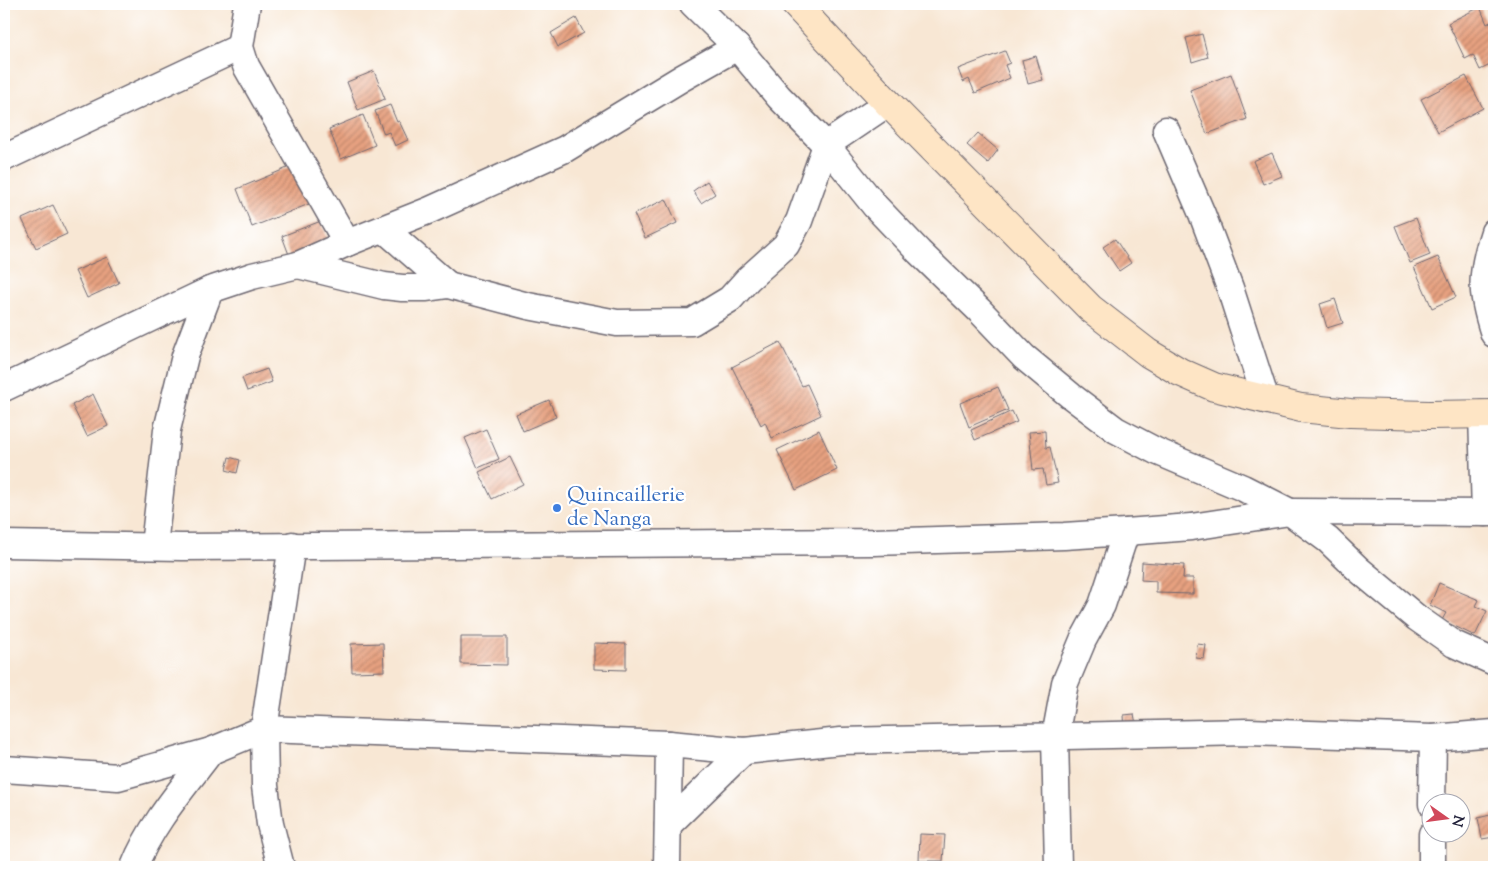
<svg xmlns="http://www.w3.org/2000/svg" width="1498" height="871" font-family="'Sorts Mill Goudy',serif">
<defs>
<pattern id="building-hatch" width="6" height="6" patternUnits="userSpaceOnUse" patternTransform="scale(1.25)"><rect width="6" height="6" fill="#e7a180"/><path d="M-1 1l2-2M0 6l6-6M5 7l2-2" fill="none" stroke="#bb836a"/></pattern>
</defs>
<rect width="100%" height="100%" fill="#fff"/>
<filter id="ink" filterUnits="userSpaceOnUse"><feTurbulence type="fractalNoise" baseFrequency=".02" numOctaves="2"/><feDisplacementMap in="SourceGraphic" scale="10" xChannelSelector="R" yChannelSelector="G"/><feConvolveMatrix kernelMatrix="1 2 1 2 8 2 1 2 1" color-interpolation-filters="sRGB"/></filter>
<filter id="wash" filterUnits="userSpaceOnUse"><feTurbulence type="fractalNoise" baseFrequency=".0096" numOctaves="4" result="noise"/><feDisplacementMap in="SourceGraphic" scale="20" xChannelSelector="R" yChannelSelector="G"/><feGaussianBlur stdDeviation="1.12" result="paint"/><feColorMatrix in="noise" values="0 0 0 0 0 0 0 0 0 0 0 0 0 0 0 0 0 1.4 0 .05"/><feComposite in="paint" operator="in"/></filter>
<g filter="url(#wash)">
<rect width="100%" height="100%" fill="#f8e7d4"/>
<g id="blocks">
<!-- building -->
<g fill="url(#building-hatch)">
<path d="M1480 7 1487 24 1492 21 1494 26V63L1480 70 1473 55 1465 59 1448 23Z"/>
<path d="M576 18 584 33 558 47 551 33Z"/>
<path d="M1202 34 1208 57 1192 62 1186 38Z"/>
<path d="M1005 51 1010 63 1005 65 1010 78 975 93 969 79 963 82 958 69Z"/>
<path d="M1036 56 1043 80 1028 84 1022 60Z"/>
<path d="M374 71 385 99 358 110 347 82Z"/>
<path d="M1231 74 1247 119 1207 134 1190 90Z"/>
<path d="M1466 76 1483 108 1438 132 1421 99Z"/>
<path d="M390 105 397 122 399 121 408 140 395 146 389 132 384 134 375 111Z"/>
<path d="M363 115 375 145 341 159 329 129Z"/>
<path d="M978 133 998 150 988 163 967 145Z"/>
<path d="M1272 153 1282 176 1263 184 1253 161Z"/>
<path d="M304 161 319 200 252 227 237 189Z"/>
<path d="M707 181 715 194 701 203 693 191Z"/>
<path d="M666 199 677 223 645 238 634 214Z"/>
<path d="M53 205 67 234 36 248 22 219Z"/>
<path d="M1416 218 1430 255 1410 263 1395 226Z"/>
<path d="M321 221 330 245 291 260 282 236Z"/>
<path d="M1115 239 1131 263 1119 271 1103 247Z"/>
<path d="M107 257 119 283 87 298 75 271Z"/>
<path d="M1438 257 1456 297 1432 308 1414 267Z"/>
<path d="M1335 299 1343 323 1327 328 1320 304Z"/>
<path d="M780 342 802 386 807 384 821 415 772 438 765 422 761 425 732 367Z"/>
<path d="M267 369 272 382 247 391 242 378Z"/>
<path d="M998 387 1008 410 969 427 960 403Z"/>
<path d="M93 394 108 426 87 436 72 405Z"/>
<path d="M549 400 556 417 523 431 516 414Z"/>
<path d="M1012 411 1017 422 975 440 971 430Z"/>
<path d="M486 429 499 459 478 468 465 438Z"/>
<path d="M819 430 837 470 796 490 777 450Z"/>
<path d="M1045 431 1046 448 1050 447 1058 483 1046 485 1043 469 1033 470 1029 432Z"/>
<path d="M229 457 240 460 237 473 226 470Z"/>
<path d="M510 457 523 484 492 499 479 472Z"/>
<path d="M1142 562 1184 565 1183 578H1193V594L1156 593V581L1141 580Z"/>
<path d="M1439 583 1479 600 1476 606 1487 611 1475 636 1442 620 1446 613 1430 605Z"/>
<path d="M461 637H507V665L461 664Z"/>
<path d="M383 643 384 671 352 672 351 644Z"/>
<path d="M594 643 626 644V670L594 669Z"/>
<path d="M1197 644 1206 645 1204 659 1196 658Z"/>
<path d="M1134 714 1137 729 1125 731 1124 715Z"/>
<path d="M1494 814V837L1482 839 1478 818Z"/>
<path d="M920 834 945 835 943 861H919Z"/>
</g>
</g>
</g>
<g filter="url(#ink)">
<use href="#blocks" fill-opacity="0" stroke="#6d6771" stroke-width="1"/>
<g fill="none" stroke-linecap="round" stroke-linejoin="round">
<defs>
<g id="street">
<path d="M247 4 240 47 246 66 347 243"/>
<path d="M693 4 737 47 779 97 826 145 875 206 919 252 979 310 1024 357 1071 396 1116 430 1156 451 1243 488 1290 512 1328 540 1358 569 1417 618 1454 644 1494 662"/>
<path d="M1166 130 1202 214 1230 288 1266 400"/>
<path d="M4 158 240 47"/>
<path d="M384 229 448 285"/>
<path d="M1494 232C1480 275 1480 291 1494 334"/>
<path d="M298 265 384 286 402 288H427L448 285 528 306 617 323 692 322 730 299 748 279 786 245 799 221 826 145 888 103"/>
<path d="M4 388 210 290"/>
<path d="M1482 414 1485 513"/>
<path d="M4 544 182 547 874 542 1064 536 1126 532 1191 527 1290 512 1494 513"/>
<path d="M154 546 167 430 185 356 210 290 252 276 298 265 347 243 430 210 565 149 682 78 737 47"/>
<path d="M4 769 118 777 211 751 264 729 669 744 744 751 841 741 1248 732 1433 738 1494 733"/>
<path d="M1432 804 1433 738"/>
<path d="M668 825 744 751"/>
<path d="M134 867C151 824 183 788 211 751"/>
<path d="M281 867 270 824 265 786 264 729 292 545"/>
<path d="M667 867 669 744"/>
<path d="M1058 867 1055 737 1065 683 1083 640 1102 605 1126 532"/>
<path d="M1432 867V834"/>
</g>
<path id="secondary" d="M795 4 888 103 1090 308 1148 353 1180 372 1214 387 1301 408 1350 413 1429 415 1494 414"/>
</defs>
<!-- street casing -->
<use href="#street" stroke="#6d6771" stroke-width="29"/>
<!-- secondary casing -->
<use href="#secondary" stroke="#6d6771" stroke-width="30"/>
<!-- street -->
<use href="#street" stroke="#fff" stroke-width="26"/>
<!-- secondary -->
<use href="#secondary" stroke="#fee5c5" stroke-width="28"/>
</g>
</g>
<!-- markers -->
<circle fill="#3f7fe0" stroke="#fff" stroke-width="2" cx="557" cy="508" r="5"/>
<g text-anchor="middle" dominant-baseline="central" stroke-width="4.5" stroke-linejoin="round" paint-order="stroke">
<!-- shop labels -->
<g font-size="21" fill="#366cbe" stroke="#fff" text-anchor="start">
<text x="567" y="496">Quincaillerie<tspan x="567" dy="24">de Nanga</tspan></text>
</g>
</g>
<!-- margin -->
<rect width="1498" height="871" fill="none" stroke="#fff" stroke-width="20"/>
<!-- north arrow -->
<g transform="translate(1446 818) rotate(104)"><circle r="24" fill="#ffffff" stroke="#a7a7b1"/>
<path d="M0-4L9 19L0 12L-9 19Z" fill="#d1495b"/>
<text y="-8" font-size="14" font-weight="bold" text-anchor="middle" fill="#22223b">N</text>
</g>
</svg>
